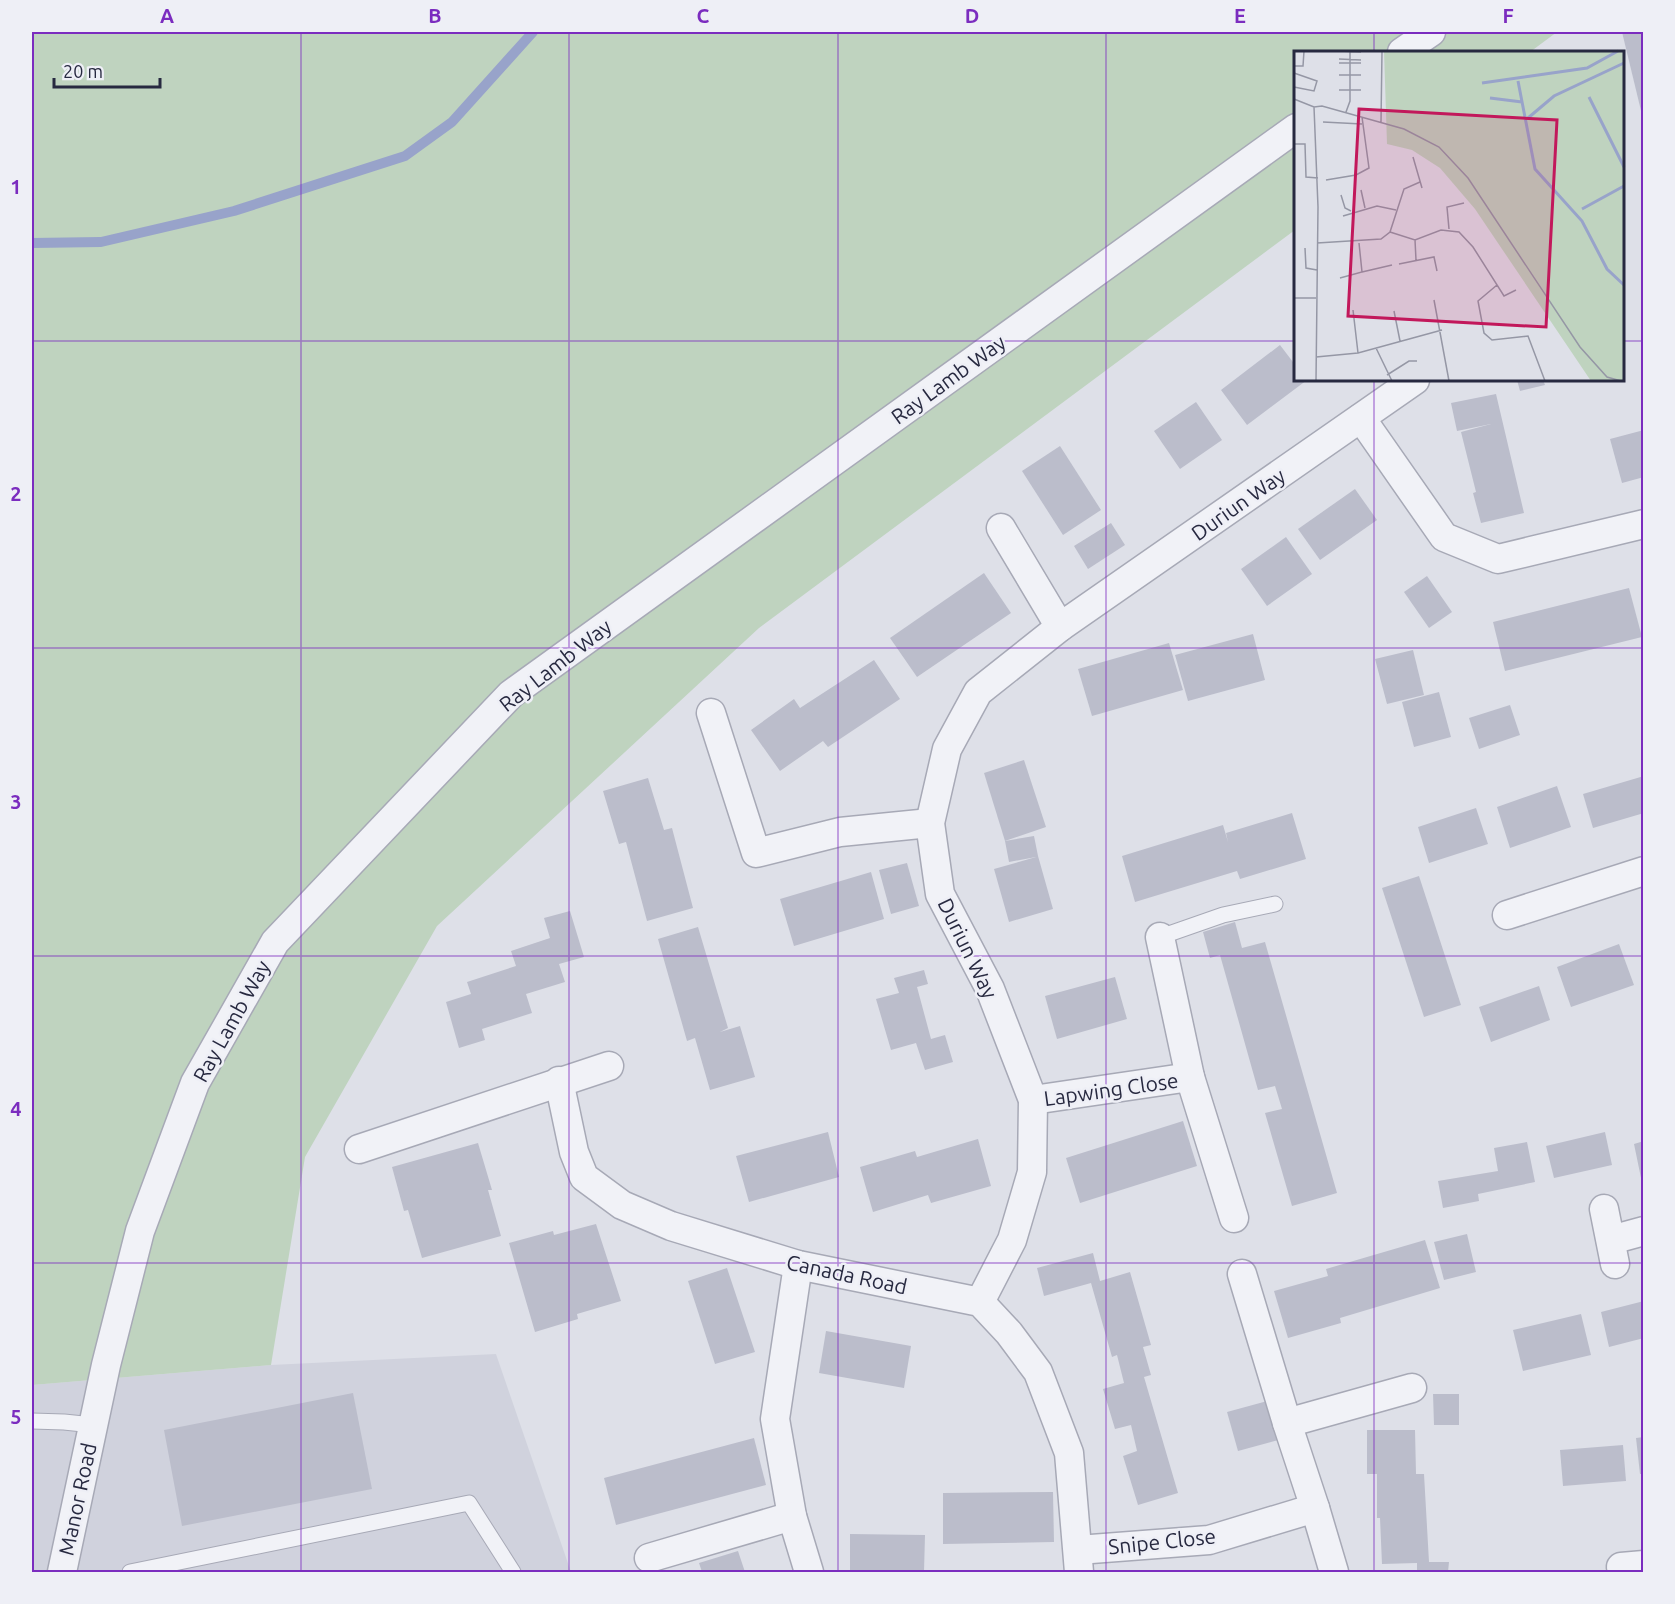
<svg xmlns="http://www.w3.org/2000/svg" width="1675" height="1604" font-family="Ubuntu,sans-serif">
<rect width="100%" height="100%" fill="#dee0e8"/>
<!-- built -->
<path fill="#d0d2dd" d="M496 1354 571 1572H32V1385L271 1365Z"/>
<!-- green -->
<path fill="#bfd3bf" d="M32 32H1557L1530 52H1296L1295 230 759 628 437 926 305 1157 271 1365 32 1385Z"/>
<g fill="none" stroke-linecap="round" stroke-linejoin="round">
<!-- stream -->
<path stroke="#98a3ca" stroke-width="10" d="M32 243 101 242 234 211 405 156 452 122 533 32"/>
</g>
<!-- building -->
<g fill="#bbbdcb">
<path d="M1622 32H1644V119H1643Z"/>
<path d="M1280 345 1296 366V380H1307L1247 425 1221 390Z"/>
<path d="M1517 380H1543L1545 385 1520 391Z"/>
<path d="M1496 394 1524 513 1481 523 1473 493 1476 492 1461 432 1491 424 1457 431 1451 403Z"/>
<path d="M1196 402 1222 440 1180 469 1154 431Z"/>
<path d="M1644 430V477L1622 483 1610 439Z"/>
<path d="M1060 446 1101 510 1063 535 1022 471Z"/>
<path d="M1355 489 1377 520 1320 560 1298 529Z"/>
<path d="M1111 523 1125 545 1088 569 1074 546Z"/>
<path d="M1286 537 1312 574 1267 606 1241 569Z"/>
<path d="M984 573 1011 613 917 677 890 638Z"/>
<path d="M1427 576 1452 612 1429 628 1404 592Z"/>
<path d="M1629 588 1642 637 1505 671 1493 622Z"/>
<path d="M1253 634 1265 680 1188 701 1175 655Z"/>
<path d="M1169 643 1183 690 1092 716 1078 669Z"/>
<path d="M1413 650 1424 695 1387 704 1375 659Z"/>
<path d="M874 660 900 699 828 747 823 741 780 771 751 730 794 699 800 708Z"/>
<path d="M1439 692 1451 737 1414 747 1402 702Z"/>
<path d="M1510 705 1520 735 1479 749 1469 718Z"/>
<path d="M1024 760 1046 827 1005 841 984 773Z"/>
<path d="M1644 776V813L1593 828 1583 794Z"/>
<path d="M648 778 664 830 672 828 693 908 647 921 626 842 619 844 603 791Z"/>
<path d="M1557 786 1571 827 1510 848 1497 807Z"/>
<path d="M1476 808 1488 844 1429 863 1418 827Z"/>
<path d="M1292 813 1306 859 1240 879 1237 871 1135 902 1122 856 1223 825 1228 842 1226 833Z"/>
<path d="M1034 836 1038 856 1053 909 1009 922 994 869 1036 857 1009 862 1005 841Z"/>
<path d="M907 863 919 906 891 914 879 870Z"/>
<path d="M871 872 884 919 794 946 780 899Z"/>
<path d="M1419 876 1461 1005 1424 1017 1382 888Z"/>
<path d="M570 911 584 957 559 964 565 982 526 994 532 1013 482 1029 485 1040 459 1048 446 1002 471 994 467 982 516 966 511 951 550 938 544 918Z"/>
<path d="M1235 922 1242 948 1265 942 1337 1193 1292 1206 1265 1113 1282 1109 1275 1086 1258 1090 1220 955 1210 958 1203 932Z"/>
<path d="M698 927 728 1028 720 1032 740 1026 755 1077 710 1090 695 1038 687 1041 658 939Z"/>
<path d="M1619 944 1634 985 1571 1007 1557 967Z"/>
<path d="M924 970 928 984 917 987 931 1039 945 1035 953 1062 925 1070 916 1043 891 1050 876 999 899 993 894 978Z"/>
<path d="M1115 977 1127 1019 1057 1039 1045 996Z"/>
<path d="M1539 986 1550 1020 1491 1042 1479 1007Z"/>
<path d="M1183 1121 1197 1166 1080 1203 1066 1158Z"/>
<path d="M828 1132 839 1177 749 1202 736 1156Z"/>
<path d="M1605 1132 1612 1165 1554 1178 1546 1146Z"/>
<path d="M978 1139 991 1186 931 1203 928 1195 873 1212 860 1167 915 1151 917 1157Z"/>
<path d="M1644 1141V1178H1641L1634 1144Z"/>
<path d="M1527 1142 1535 1182 1478 1194 1479 1201 1443 1208 1438 1181 1498 1171 1494 1148Z"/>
<path d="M478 1143 492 1190H488L501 1236 422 1258 408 1210 404 1211 392 1167Z"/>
<path d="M596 1224 621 1301 577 1314 578 1319 535 1332 509 1243 553 1231 554 1235Z"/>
<path d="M1467 1234 1476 1272 1444 1280 1434 1242Z"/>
<path d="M1425 1240 1440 1288 1340 1318 1341 1323 1288 1338 1274 1291 1328 1276 1326 1269Z"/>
<path d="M1093 1253 1100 1281 1130 1272 1151 1345 1143 1347 1151 1375 1144 1377 1178 1493 1138 1505 1123 1456 1137 1451 1131 1425 1115 1429 1103 1389 1124 1383 1117 1355 1112 1357 1091 1283 1044 1296 1037 1268Z"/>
<path d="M727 1268 755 1352 715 1364 688 1281Z"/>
<path d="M1644 1301V1338L1609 1347 1601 1312Z"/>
<path d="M1581 1314 1591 1355 1523 1371 1513 1330Z"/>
<path d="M826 1331 911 1346 904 1388 819 1373Z"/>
<path d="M353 1393 372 1489 182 1526 164 1430Z"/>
<path d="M1433 1394H1459V1425H1434Z"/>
<path d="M1271 1400 1282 1439 1238 1451 1227 1412Z"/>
<path d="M1367 1430H1415L1416 1474H1424L1429 1562H1449L1448 1572H1417V1563L1382 1564 1380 1518H1377V1474H1367Z"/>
<path d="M1644 1437V1474H1640L1636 1438Z"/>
<path d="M754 1438 766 1485 616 1525 604 1478Z"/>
<path d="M1623 1445 1626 1481 1563 1486 1560 1450Z"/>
<path d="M1053 1492 1054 1542 943 1544V1493Z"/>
<path d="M850 1534 925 1535 924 1572H850Z"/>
<path d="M738 1551 745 1572H702L699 1563Z"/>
</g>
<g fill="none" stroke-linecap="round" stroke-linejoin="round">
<defs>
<g id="service">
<path d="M1160 937 1223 915 1275 904"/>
<path d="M32 1421 64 1422 93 1425"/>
<path d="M130 1572 469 1503 513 1572"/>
</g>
<g id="minor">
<path d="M1402 52 1431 32"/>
<path d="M1361 418 1444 537 1498 559 1644 524"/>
<path d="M1001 528 1060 627"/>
<path d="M711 713 756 853 840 832 930 823"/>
<path d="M1507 915 1644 871"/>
<path d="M1160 937 1190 1077 1234 1218"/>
<path d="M559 1081 574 1152 584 1177 622 1205 671 1226 798 1265 980 1302 1009 1333 1038 1372 1069 1453 1079 1572"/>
<path d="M1033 1100 1190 1077"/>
<path d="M359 1149 609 1066"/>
<path d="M1604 1209 1615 1264"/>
<path d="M1611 1240 1644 1231"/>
<path d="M798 1265 775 1419 792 1516 809 1572"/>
<path d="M1242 1274 1287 1423 1315 1508"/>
<path d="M980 1302 1012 1240 1032 1172 1033 1100 990 989 940 894 930 823 947 749 978 692 1060 627 1415 380"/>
<path d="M1287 1423 1412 1388"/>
<path d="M1078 1550 1209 1540 1315 1508 1334 1572"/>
<path d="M649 1558 792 1516"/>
<path d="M1621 1567 1644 1565"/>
<path d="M62 1572 106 1365 140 1231 195 1083 275 942 511 694 1296 128"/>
</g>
</defs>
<!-- service casing -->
<use href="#service" stroke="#a7a9b6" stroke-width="17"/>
<!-- minor casing -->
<use href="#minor" stroke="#a7a9b6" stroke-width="31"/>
<!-- service -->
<use href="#service" stroke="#f1f2f7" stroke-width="15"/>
<!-- minor -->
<use href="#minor" stroke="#f1f2f7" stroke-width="28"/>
</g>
<!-- grid -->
<path fill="none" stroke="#7b2cbf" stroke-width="1.5" stroke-opacity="0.55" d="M301 32V1572M569 32V1572M838 32V1572M1106 32V1572M1374 32V52M32 341H1296M1622 341H1644M1374 380V1572M32 648H1644M32 956H1644M32 1263H1644"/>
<g text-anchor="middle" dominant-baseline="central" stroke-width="5" stroke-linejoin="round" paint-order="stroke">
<!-- street labels -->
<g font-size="21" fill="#272940" stroke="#eeeff6">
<text transform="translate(948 379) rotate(-36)">Ray Lamb Way</text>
<text transform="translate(1238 504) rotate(-35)">Duriun Way</text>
<text transform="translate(555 665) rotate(-38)">Ray Lamb Way</text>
<text transform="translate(968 948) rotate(64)">Duriun Way</text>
<text transform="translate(231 1021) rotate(-61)">Ray Lamb Way</text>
<text transform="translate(1111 1089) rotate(-8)">Lapwing Close</text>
<text transform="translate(847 1274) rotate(12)">Canada Road</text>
<text transform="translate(77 1499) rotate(-78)">Manor Road</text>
<text transform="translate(1162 1541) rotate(-6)">Snipe Close</text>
</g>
</g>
<!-- overview -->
<g transform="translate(1294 51)">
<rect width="330" height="330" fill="#dee0e8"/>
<path d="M90 0H330V330H297L181 158 146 117 118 99 93 93Z" fill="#bfd3bf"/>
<path fill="none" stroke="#98a3ca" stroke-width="3" d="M224 30 241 118 288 170 313 218 330 234M188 32 293 17 324 0M295 46 330 116M196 47 228 51M234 67 260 45 330 12M288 158 330 135"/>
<path fill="none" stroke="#9597a5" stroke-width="1.5" d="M45 0 67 1M45 8 67 9M45 12H67M0 15H9L10 0M0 22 23 30 20 40 0 36M45 24H67M45 39H67M0 48 20 56 28 55 110 78 145 96 174 127 286 296 313 326 327 330M20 56 24 156 22 330M52 61 56 50V0M29 71 68 73M87 71 88 0M0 93H11L12 126 24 127M119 106 128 137M32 129 62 124 75 117 68 66M67 139 71 157M47 144 51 157 57 160M49 165 83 155 102 159M155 178 153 156 170 152M96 181 121 189 147 179 165 181 179 196 210 245 222 239M121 189 122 209M23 192 87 188 96 181 110 138 126 131M11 197 12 217 23 219M105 213 140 206 143 220M68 221 98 214M46 227 68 221 65 192M203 234 184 250 190 282 198 289 234 285 251 330M0 247H22M140 249 155 330M59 259 64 302M100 260 106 290M82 297 98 330M22 306 64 302 148 279M93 324 115 310H123"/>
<path fill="#c2185b" fill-opacity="0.15" stroke="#c2185b" stroke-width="3" d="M65 58 263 69 252 276 54 265Z"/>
<rect width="330" height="330" fill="none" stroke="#272940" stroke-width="3"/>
</g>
<!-- border -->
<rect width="1675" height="1604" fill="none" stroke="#eeeff6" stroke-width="66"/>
<!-- scale -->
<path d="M54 78v9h106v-9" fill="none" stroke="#272940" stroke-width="3"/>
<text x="63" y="78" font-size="18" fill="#272940" stroke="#eeeff6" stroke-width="4.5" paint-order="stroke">20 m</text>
<rect x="33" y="33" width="1609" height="1538" fill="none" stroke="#7b2cbf" stroke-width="2"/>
<g font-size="20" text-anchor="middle" font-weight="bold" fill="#7b2cbf">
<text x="167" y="23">A</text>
<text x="435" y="23">B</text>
<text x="703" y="23">C</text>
<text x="972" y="23">D</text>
<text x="1240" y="23">E</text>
<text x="1508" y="23">F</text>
<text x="16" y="194">1</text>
<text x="16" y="501">2</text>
<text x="16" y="809">3</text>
<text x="16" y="1116">4</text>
<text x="16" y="1424">5</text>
</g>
</svg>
